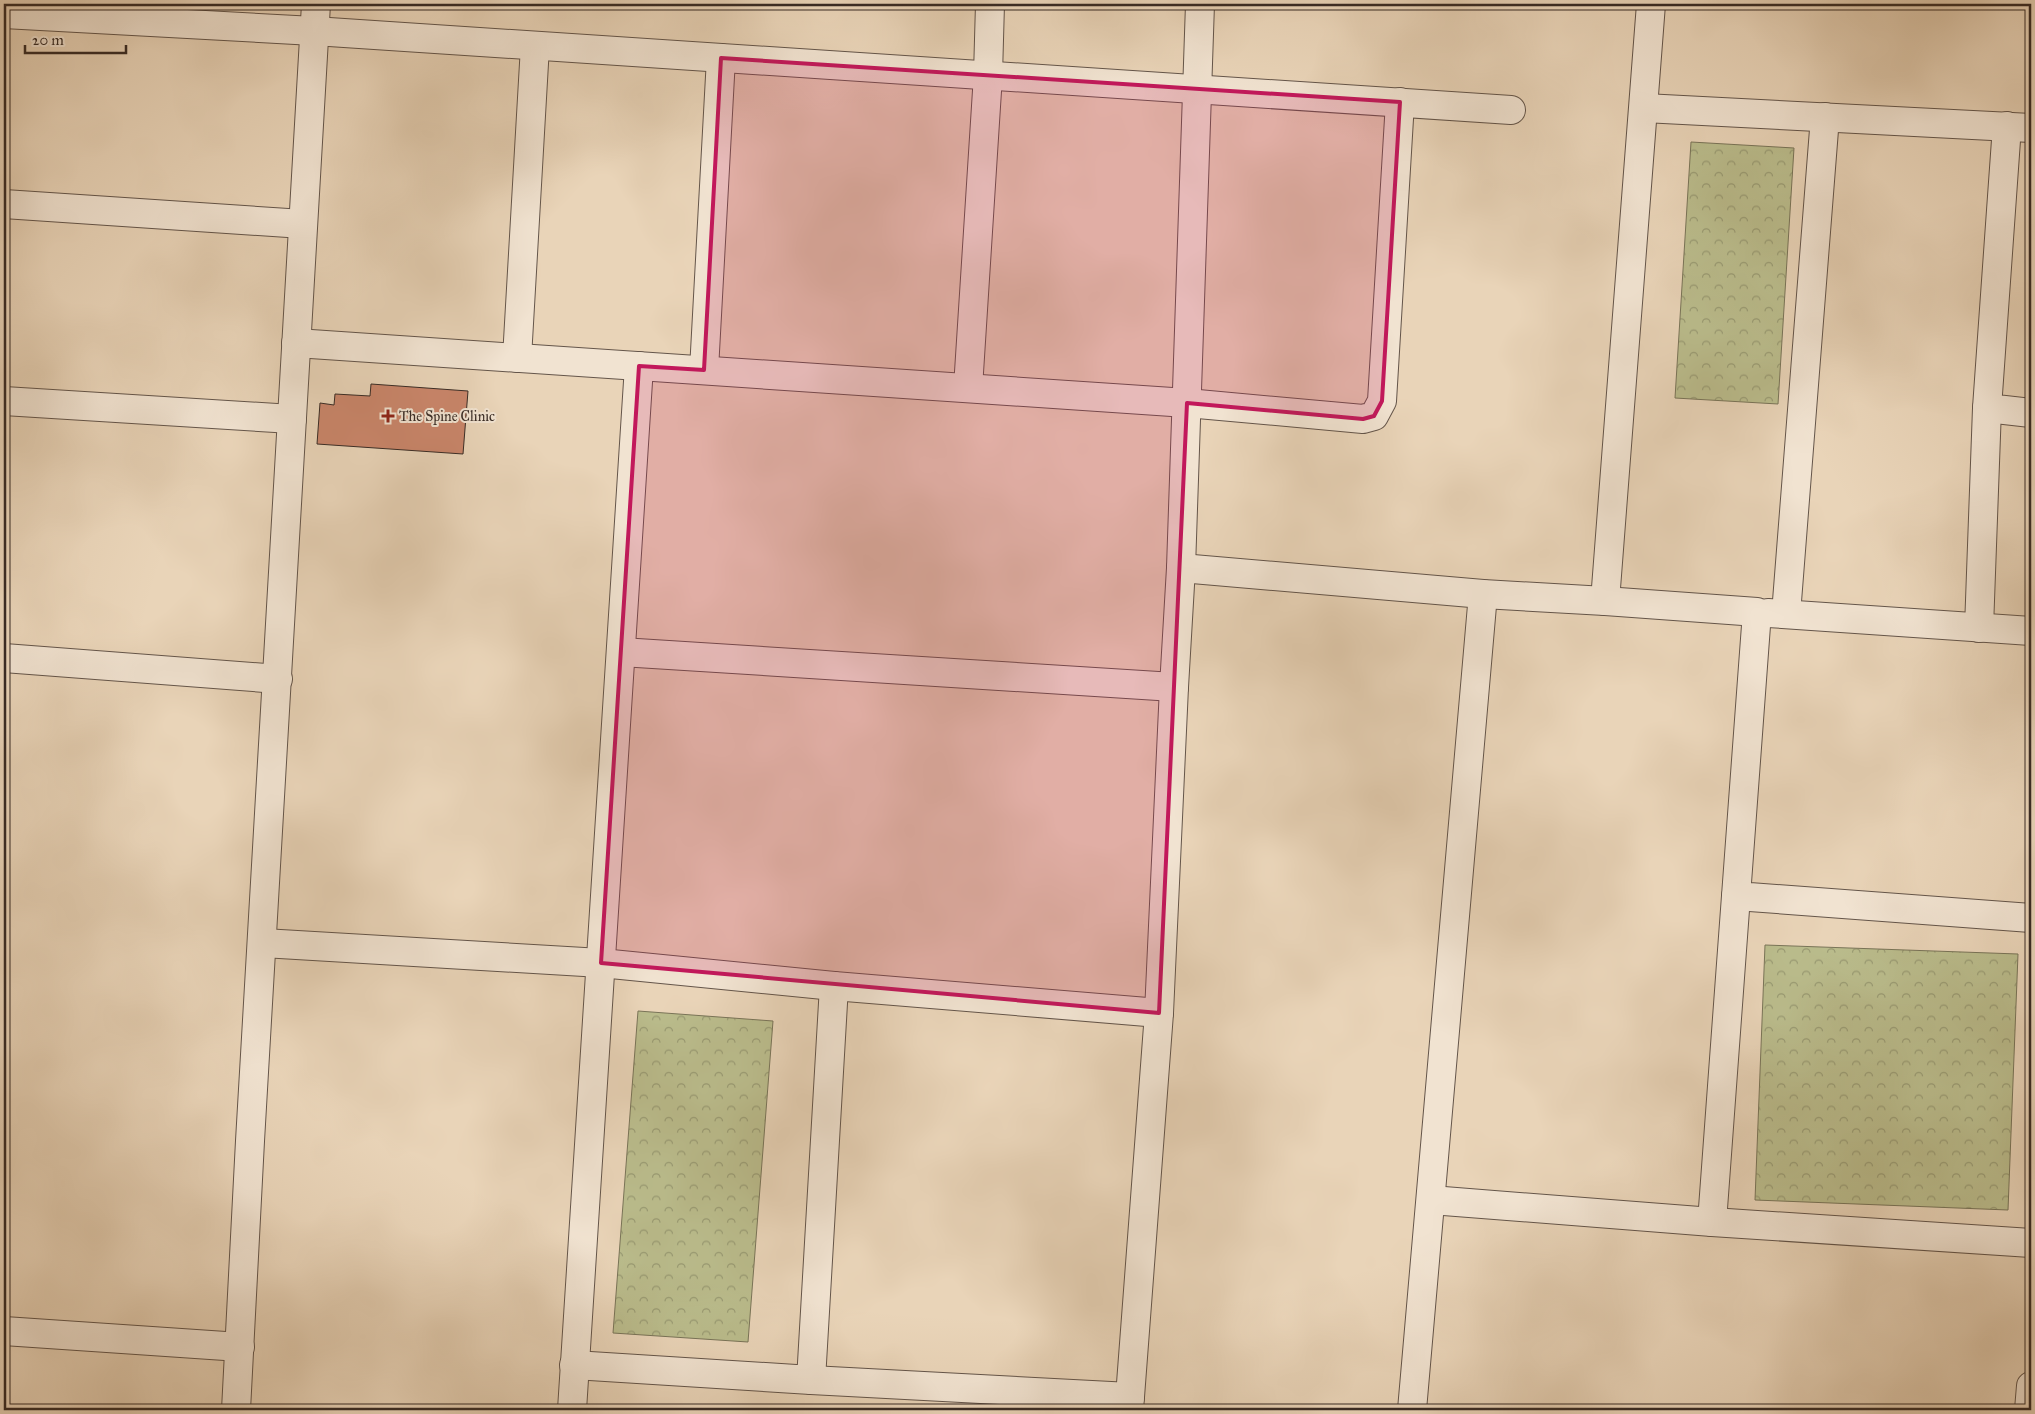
<svg xmlns="http://www.w3.org/2000/svg" width="2035" height="1414" font-family="'IM FELL Great Primer',serif">
<defs>
<pattern id="park-crowns" width="20" height="18" patternUnits="userSpaceOnUse" patternTransform="scale(1.25)"><rect width="20" height="18" fill="#babc8c"/><path d="M2 6a3 3 0 1 1 6 0M12 15a3 3 0 1 1 6 0" fill="none" stroke="#989972"/></pattern>
</defs>
<rect width="100%" height="100%" fill="#e9d4b8"/>
<filter id="stains"><feTurbulence type="fractalNoise" baseFrequency=".004" numOctaves="4"/><feColorMatrix values="0 0 0 0 .2 0 0 0 0 .09 0 0 0 0 .02 0 0 0 .5 -.17"/></filter>
<radialGradient id="worn" r=".72"><stop offset=".6" stop-color="#630" stop-opacity="0"/><stop offset="1" stop-color="#630" stop-opacity=".3"/></radialGradient>
<!-- park -->
<g fill="url(#park-crowns)" stroke="#797458">
<path d="M1691 142 1794 148 1778 404 1675 398Z"/>
<path d="M2031 284V385H2026Z"/>
<path d="M1765 945 2018 954 2008 1210 1755 1200Z"/>
<path d="M638 1011 773 1021 748 1342 613 1333Z"/>
</g>
<!-- building -->
<path fill="#ca866b" stroke="#382b25" d="M371 384 468 391 463 454 317 444 320 403 334 405 335 394 370 396Z"/>
<g fill="none" stroke-linecap="round" stroke-linejoin="round">
<defs>
<g id="minor">
<path d="M4 14 314 31 1511 110"/>
<path d="M1644 108 2031 128"/>
<path d="M2007 126 1987 408 2031 413"/>
<path d="M4 204 303 224"/>
<path d="M296 343 1187 403 1363 419 1374 416 1382 401 1400 102"/>
<path d="M517 358 535 46"/>
<path d="M704 370 721 58"/>
<path d="M968 388 988 75 990 4"/>
<path d="M4 401 292 419"/>
<path d="M1181 568 1483 594 1605 601 1757 612 1736 896 2031 918"/>
<path d="M1605 601 1651 4"/>
<path d="M1768 613 2031 631"/>
<path d="M1786 614 1825 117"/>
<path d="M1979 628 1987 408"/>
<path d="M621 652 1174 687"/>
<path d="M4 658 278 679"/>
<path d="M263 943 601 963 834 986 1159 1013"/>
<path d="M1431 1200 1712 1222 2031 1243"/>
<path d="M1712 1222 1736 896"/>
<path d="M4 1331 240 1347"/>
<path d="M574 1365 811 1380 834 986"/>
<path d="M811 1380 1130 1397"/>
<path d="M236 1410 250 1141 316 4"/>
<path d="M572 1410 639 366"/>
<path d="M1129 1410 1159 1013 1174 687 1181 568 1200 4"/>
<path d="M1412 1410 1483 594"/>
<path d="M2029 1410 2031 1386"/>
</g>
</defs>
<!-- minor casing -->
<use href="#minor" stroke="#64554a" stroke-width="30"/>
<!-- minor -->
<use href="#minor" stroke="#f1e3d1" stroke-width="28"/>
</g>
<!-- marked area -->
<path fill="#c2185b" fill-opacity="0.2" stroke="#c2185b" stroke-width="4" stroke-linejoin="round" d="M721 58 1400 102 1382 401 1374 416 1363 419 1187 403 1159 1013 601 963 639 366 704 370Z"/>
<!-- markers -->
<path fill="#8f2418" stroke="#f1e3d1" stroke-width="2" d="M385.5 408.5h5v5h5v5h-5v5h-5v-5h-5v-5h5z"/>
<g text-anchor="middle" dominant-baseline="central" stroke-width="4" stroke-linejoin="round" paint-order="stroke">
<!-- poi labels -->
<g font-size="14" fill="#382b25" stroke="#f1e3d1" text-anchor="start">
<text x="399" y="416">The Spine Clinic</text>
</g>
</g>
<!-- margin -->
<rect width="2035" height="1414" fill="none" stroke="#e9d4b8" stroke-width="20"/>
<rect x="5" y="5" width="2025" height="1404" fill="none" stroke="#382b25" stroke-width="2.5"/>
<rect x="10" y="10" width="2015" height="1394" fill="none" stroke="#382b25"/>
<!-- scale -->
<path d="M25 45v8h101v-8" fill="none" stroke="#382b25" stroke-width="2.5"/>
<text x="32" y="45" font-size="15" fill="#382b25" stroke="#f1e3d1" stroke-width="4" paint-order="stroke">20 m</text>
<rect width="100%" height="100%" filter="url(#stains)"/>
<rect width="100%" height="100%" fill="url(#worn)"/>
</svg>
